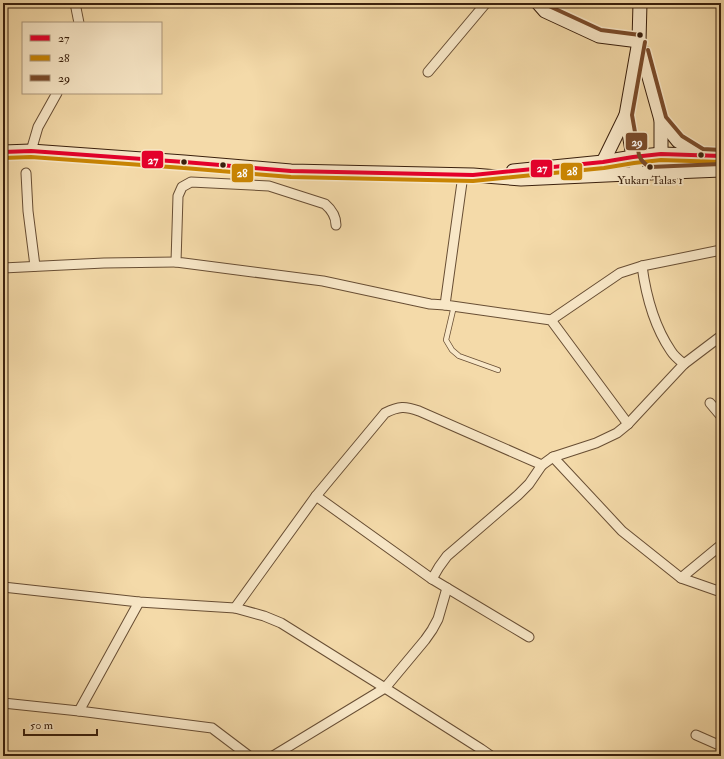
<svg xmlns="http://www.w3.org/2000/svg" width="724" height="759" font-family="'IM FELL Double Pica',serif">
<rect width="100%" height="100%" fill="#f4daa9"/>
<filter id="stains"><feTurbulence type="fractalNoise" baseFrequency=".005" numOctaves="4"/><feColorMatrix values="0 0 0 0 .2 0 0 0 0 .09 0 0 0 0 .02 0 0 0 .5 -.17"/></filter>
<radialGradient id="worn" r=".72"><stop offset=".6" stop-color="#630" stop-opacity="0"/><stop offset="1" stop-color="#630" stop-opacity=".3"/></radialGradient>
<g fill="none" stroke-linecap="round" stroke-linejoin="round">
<defs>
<path id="lane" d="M454 306 446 340 452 350 459 356 498 370"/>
<g id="street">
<path d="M75 3 79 23"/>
<path d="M428 72 486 3"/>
<path d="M31 151 38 127 57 93"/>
<path d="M26 173 28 211 35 266"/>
<path d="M463 175 445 305 551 320 628 424"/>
<path d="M336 225C336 216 332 210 325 204L269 186 191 182 182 187 178 196 176 262 323 281 430 304 445 305"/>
<path d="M642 266C646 296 654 326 671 351 674 356 679 360 684 364"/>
<path d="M3 268 104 263 176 262"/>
<path d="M551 320 620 273 642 266 721 250"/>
<path d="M710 403 721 416"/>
<path d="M721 545 681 578 721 592"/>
<path d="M681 578 622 531 553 457 596 443 617 433 628 424 684 364 721 336"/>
<path d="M432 579 439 567 447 556 518 495 529 484 542 465"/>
<path d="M3 587 139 602 235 608"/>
<path d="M447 588 438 619 432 630 425 640 385 688 481 749 491 756"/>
<path d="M529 637 432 579 316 496 385 413C399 406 405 406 419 411L542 465 553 457"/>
<path d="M3 703 79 711 212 728 249 756"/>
<path d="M79 711 139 602"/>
<path d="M696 735 721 746"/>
<path d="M273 756 385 688 281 623 264 616 235 608 316 496"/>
</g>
<g id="secondary">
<path d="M538 3 545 11 599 36 639 41"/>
<path d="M640 45 661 120V154L658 162"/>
<path d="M661 120 678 141 699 154"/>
<path d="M3 152 31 151 184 162 291 171 473 175 521 179 649 173 721 170"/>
<path d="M603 162 626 115"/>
<path d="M636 165 633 157 626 115 639 41 640 3"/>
<path d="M513 171 603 162 633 157 661 154 721 156"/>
</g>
</defs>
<!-- lane casing -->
<use href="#lane" stroke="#684e34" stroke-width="6"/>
<!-- street casing -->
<use href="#street" stroke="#684e34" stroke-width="11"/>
<!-- secondary casing -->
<use href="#secondary" stroke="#3a200d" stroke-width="15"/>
<!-- lane -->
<use href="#lane" stroke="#f8e7c7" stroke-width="4.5"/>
<!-- street -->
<use href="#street" stroke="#f8e7c7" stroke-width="9"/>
<!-- secondary -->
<use href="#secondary" stroke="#f8e7c7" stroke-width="13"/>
<defs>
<path id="bus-1" d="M3 152 31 151 184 162 291 171 473 175 603 162 633 157 661 154 721 156"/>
<path id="bus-2" d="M3 158 31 157 184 168 291 177 473 181 604 168 634 163 661 160 721 162"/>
<g id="bus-3">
<path d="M546 3 549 6 601 30 640 35"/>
<path d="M645 42 632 115 639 155C641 161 644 164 650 167L721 164"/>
<path d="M648 50 666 117 682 136 703 149 721 150"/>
</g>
</defs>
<!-- bus-1 casing -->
<use href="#bus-1" stroke="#f8e7c7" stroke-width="7"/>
<!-- bus-2 casing -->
<use href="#bus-2" stroke="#f8e7c7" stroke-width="7"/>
<!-- bus-3 casing -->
<use href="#bus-3" stroke="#f8e7c7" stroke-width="7"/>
<!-- bus-1 -->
<use href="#bus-1" stroke="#e4002b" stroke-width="4"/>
<!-- bus-2 -->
<use href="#bus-2" stroke="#c88403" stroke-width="4"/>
<!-- bus-3 -->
<use href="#bus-3" stroke="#7a4b2a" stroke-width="4"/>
</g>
<!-- markers -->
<g fill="#3a200d" stroke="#f8e7c7" stroke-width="1.5">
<circle cx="640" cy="35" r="3.5"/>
<circle cx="701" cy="155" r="3.5"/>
<circle cx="184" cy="162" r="3.5"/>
<circle cx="223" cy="165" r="3.5"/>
<circle cx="650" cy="167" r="3.5"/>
</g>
<g text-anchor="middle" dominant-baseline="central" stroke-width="3.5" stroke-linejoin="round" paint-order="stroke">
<!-- bus labels -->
<g font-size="12" fill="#3a200d" stroke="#f8e7c7">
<text x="650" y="180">Yukarı Talas 1</text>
</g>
</g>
<g stroke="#f8e7c7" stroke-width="1.5">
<rect x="625" y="132" width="23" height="19" rx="4" fill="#7a4b2a"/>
<rect x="141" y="150" width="23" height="19" rx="4" fill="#e4002b"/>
<rect x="530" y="159" width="23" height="19" rx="4" fill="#e4002b"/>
<rect x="560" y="162" width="23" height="19" rx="4" fill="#c88403"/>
<rect x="231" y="163" width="23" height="20" rx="4" fill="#c88403"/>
</g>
<g font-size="11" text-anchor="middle" font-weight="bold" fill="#fff">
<text x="637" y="146">29</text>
<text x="153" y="164">27</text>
<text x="542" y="172">27</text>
<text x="572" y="175">28</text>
<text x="242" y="177">28</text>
</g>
<!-- margin -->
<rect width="724" height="759" fill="none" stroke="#f4daa9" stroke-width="16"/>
<rect x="4" y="4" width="716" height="751" fill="none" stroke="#3a200d" stroke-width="2"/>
<rect x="8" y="8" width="708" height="743" fill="none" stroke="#3a200d"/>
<!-- legend -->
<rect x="22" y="22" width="140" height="72" fill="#f8e7c7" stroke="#ac977d"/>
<rect x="30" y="35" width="20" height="6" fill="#e4002b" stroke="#ac977d"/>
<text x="58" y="42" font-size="12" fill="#3a200d">27</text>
<rect x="30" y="55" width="20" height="6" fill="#c88403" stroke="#ac977d"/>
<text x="58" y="62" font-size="12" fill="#3a200d">28</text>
<rect x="30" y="75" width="20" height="6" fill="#7a4b2a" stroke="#ac977d"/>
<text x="58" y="82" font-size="12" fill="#3a200d">29</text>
<!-- scale -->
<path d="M24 729v6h73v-6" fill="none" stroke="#3a200d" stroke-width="2"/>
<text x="30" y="729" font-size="12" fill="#3a200d" stroke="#f8e7c7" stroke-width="3" paint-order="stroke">50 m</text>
<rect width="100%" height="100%" filter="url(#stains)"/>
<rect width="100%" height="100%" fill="url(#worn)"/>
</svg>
